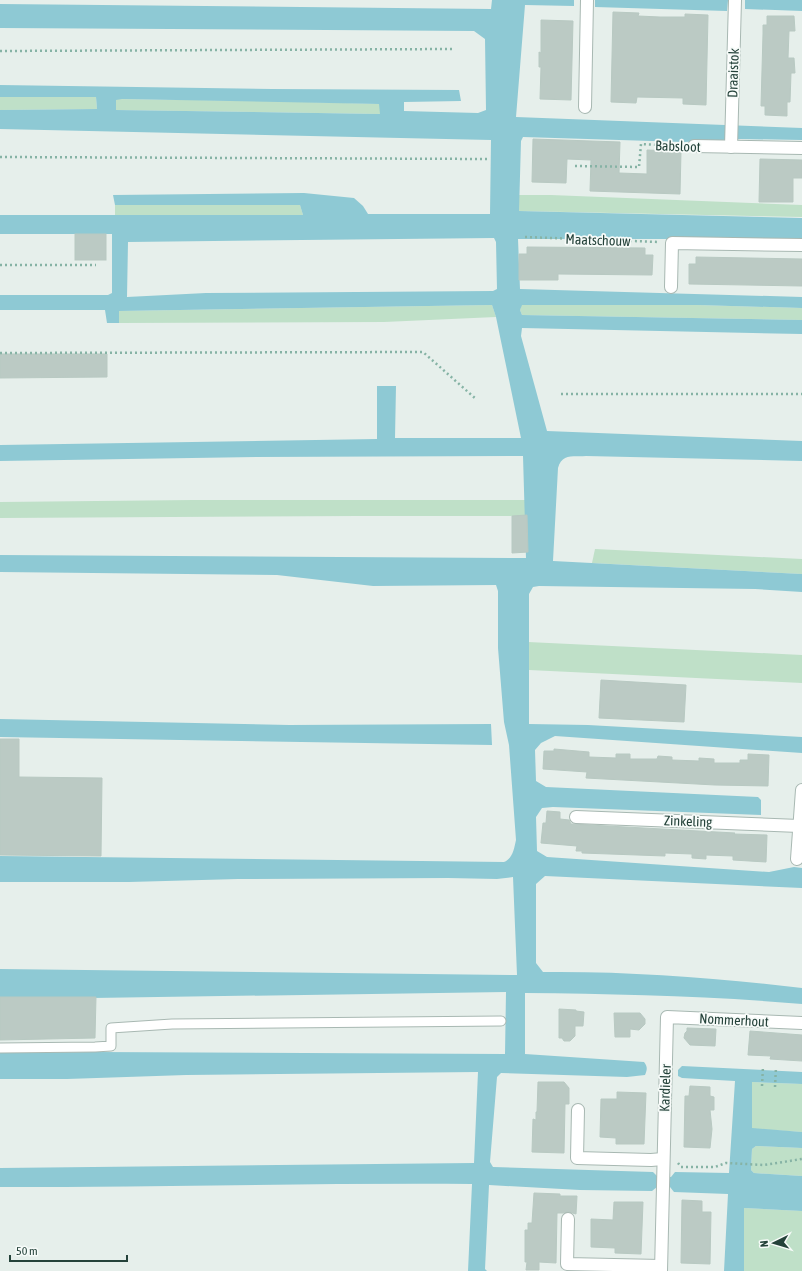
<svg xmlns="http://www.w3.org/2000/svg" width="802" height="1271" font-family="'Asap Condensed',sans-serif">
<rect width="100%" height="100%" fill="#e6efeb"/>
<!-- green -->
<g fill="#bfe0c8">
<path d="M0 97H96L97 109 0 110Z"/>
<path d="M116 99 273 101 380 104V114L116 110Z"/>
<path d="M519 195H551L802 205V217L519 211Z"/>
<path d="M115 205H300L303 215H115Z"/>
<path d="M492 305 496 317 384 322 119 323V311Z"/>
<path d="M521 305H697L802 308V320L522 315 520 310Z"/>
<path d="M193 500H525L526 516H357L0 518V502Z"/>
<path d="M595 549 802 559V574L592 563Z"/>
<path d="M528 642 802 655V683L529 670Z"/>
<path d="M752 1082 802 1084V1132L752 1129Z"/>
<path d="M756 1146 802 1148V1176L754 1173 751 1170 752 1149Z"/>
<path d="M744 1208 802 1211V1271H744Z"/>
</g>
<!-- water -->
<g fill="#8ec9d4" fill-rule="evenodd">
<path d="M492 0H574V6L525 5 516 117 802 128V140L741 139 684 142 523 137 521 141 519 211 802 218V239H518L520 289 802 297V308L697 305H522L520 310 522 315 802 320V334L522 328 521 336 547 431 802 441V461L586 456C573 457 562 453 558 468L553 561 802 574V592L755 589 539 586 533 587 529 594V724L588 725 802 737V753L555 736 541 743 535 750 536 781 546 787 758 797 761 800V815L553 807 542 808 536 817 537 851 547 857 769 872 794 867 802 868V888L545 876 536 884V963L543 972C630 971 716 978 802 988V1004C710 996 618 994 525 993V1054L644 1062C648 1067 647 1070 645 1075L627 1077 501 1073 497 1077 490 1162 493 1167 653 1172 657 1176 671 1177 675 1172 729 1173 735 1081 682 1078 678 1076V1070L682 1066 802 1072V1084L752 1082V1128L802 1132V1148L756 1146 752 1149 751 1170 754 1173 802 1176V1211L744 1208V1271H724L728 1194 674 1192 670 1187H657L652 1191 580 1190 489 1185 485 1269 487 1271H468L472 1184C315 1183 158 1187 0 1187V1168L474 1163 478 1072 186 1075 67 1079H0V1053L93 1052 505 1054 506 992 92 998H0V969L517 975 513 877 497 879 448 878 238 879 129 882H0V856L504 862C513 858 514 849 516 840L509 745 504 722 498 648V591L496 585 373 586 277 575 0 572V555L526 558 523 456 256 457 0 461V445L377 439V386H396L395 438H521L496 317 492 305 119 311V323H107L105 310H0V295H108L112 293V234H0V215H303L300 205H115L113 195 304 193 354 198 363 206 368 214H490L491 140 0 129V110L97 109 96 97H0V85L272 89 459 90 461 101 404 102V111L478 113 486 110 485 39 474 31 0 28V4L491 9ZM122 99 379 104 380 114 116 110V100ZM494 238 496 242 497 289 493 291 206 293 127 297 128 242Z"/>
<path d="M595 0H728L727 11 595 7Z"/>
<path d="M745 0H802V11L745 9Z"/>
<path d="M0 719 289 725 491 724 492 745 0 737Z"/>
</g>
<!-- building -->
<g fill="#bbcac4" stroke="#b8c9c2">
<path d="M613 12 639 13 638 16 660 17H685V14L708 15 706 105 683 104V98L637 97 636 103 611 102Z"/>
<path d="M767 16H794L795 31H789L788 58H794L795 73H791L790 102H787V116L765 115V106H761L763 34V25H767Z"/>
<path d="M541 20 573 21 571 100 540 99 541 67H539V52L541 53Z"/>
<path d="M533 139 620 142 619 173 647 174V150L681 151 680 194 590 191 591 160 567 159 566 183 532 182Z"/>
<path d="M760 159 802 160V178H793V202H759Z"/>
<rect x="75" y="234" width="31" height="26"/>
<path d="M527 247 645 248V255H653L652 275 558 274V280H519V254H527Z"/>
<path d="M696 257 802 259V286L689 284V264H696Z"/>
<path d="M0 354H107V377L0 378Z"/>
<path d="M527 515 528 552 512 553V516Z"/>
<path d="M601 680 686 685 684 722 599 718Z"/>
<path d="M0 739H19V777L102 778 101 856 0 855Z"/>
<path d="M554 749 589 752V757L616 758V754H630V759H657L658 756 672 757V760L699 761V758L714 759V763H740V760H748V754L769 755 768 786 715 785 586 778 587 772 543 769 544 751H554Z"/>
<path d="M547 811 560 812V819L569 820 571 824 735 833 734 834 767 835 766 862 733 860V856L706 855V859L692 858V854L665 853V856L582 853V851H576L577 846 541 843 543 823H546Z"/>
<path d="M0 997H96L95 1038 0 1040Z"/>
<path d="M559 1009 576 1010V1011L584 1012 583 1026H575V1036L570 1041H564L562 1038H559Z"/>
<path d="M614 1013H640L645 1019V1024L639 1030 630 1029V1037H615Z"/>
<path d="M687 1028 716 1029 715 1046 690 1045 684 1038 685 1033 687 1031Z"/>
<path d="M750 1031 802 1035V1061L770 1059 771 1056 748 1055Z"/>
<path d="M538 1082H564L569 1088V1104H565L564 1153 532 1152 533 1119 536 1120V1112H537Z"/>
<path d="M690 1086 710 1087V1096L714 1097V1110H710L712 1129 710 1148 684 1147 685 1096H689Z"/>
<path d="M617 1092 646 1093 644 1144H616V1138L600 1137 601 1099H617Z"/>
<path d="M534 1193 560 1194V1196H577L576 1214 569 1212 563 1213H557L556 1263 539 1262V1270H526L527 1262H525V1230H528V1223H532Z"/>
<path d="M682 1200 702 1201V1212H711L710 1264 681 1263Z"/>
<path d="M614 1202H643L641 1254 615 1253V1248L591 1247V1219L613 1220Z"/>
</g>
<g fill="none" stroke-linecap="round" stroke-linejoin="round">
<defs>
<path id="service" d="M0 1048 95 1047 111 1046V1028L172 1024 501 1021"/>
<g id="minor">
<path d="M585 107 587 0"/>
<path d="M694 146 802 148"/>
<path d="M731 147 735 0"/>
<path d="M671 287 672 243 802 245"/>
<path d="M576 817 799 826"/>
<path d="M797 859 802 790"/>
<path d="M578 1110 577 1158 651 1160 663 1159"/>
<path d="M568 1219 567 1264 661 1266"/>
<path d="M661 1271 667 1017 802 1023"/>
</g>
</defs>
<!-- service casing -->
<use href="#service" stroke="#a8b8b2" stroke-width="11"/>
<!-- minor casing -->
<use href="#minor" stroke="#a8b8b2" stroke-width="14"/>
<!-- path -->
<g stroke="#86b3a5" stroke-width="2.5" stroke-dasharray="2 3" stroke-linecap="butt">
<path d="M0 51 452 49"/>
<path d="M0 157 488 159"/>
<path d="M575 166 639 167 641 144 681 146"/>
<path d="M525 237 659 242"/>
<path d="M0 265H96"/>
<path d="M0 353 423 352 476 399"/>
<path d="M561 394H802"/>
<path d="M762 1086 763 1066"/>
<path d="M775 1087 776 1067"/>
<path d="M678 1163 681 1167H715L726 1163 764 1165 802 1159"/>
</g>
<!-- service -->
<use href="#service" stroke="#fff" stroke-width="9"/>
<!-- minor -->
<use href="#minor" stroke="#fff" stroke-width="12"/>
</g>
<g text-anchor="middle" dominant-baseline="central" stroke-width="3.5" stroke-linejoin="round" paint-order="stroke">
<!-- street labels -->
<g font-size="14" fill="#24423a" stroke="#f7fbf9">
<text transform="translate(733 73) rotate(-88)">Draaistok</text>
<text transform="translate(678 146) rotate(2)">Babsloot</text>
<text transform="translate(598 240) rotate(2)">Maatschouw</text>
<text transform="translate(688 821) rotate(2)">Zinkeling</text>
<text transform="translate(734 1020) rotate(3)">Nommerhout</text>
<text transform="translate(665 1088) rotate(-88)">Kardieler</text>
</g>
</g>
<!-- north arrow -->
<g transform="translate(774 1243) rotate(265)" stroke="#f7fbf9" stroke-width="3" paint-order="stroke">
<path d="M0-3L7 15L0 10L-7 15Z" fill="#24423a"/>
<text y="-6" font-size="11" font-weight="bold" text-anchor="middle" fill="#24423a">N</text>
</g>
<!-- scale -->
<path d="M10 1255v6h117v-6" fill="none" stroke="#24423a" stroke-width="2"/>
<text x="16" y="1255" font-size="12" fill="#24423a" stroke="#f7fbf9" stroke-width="3" paint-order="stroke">50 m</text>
</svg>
